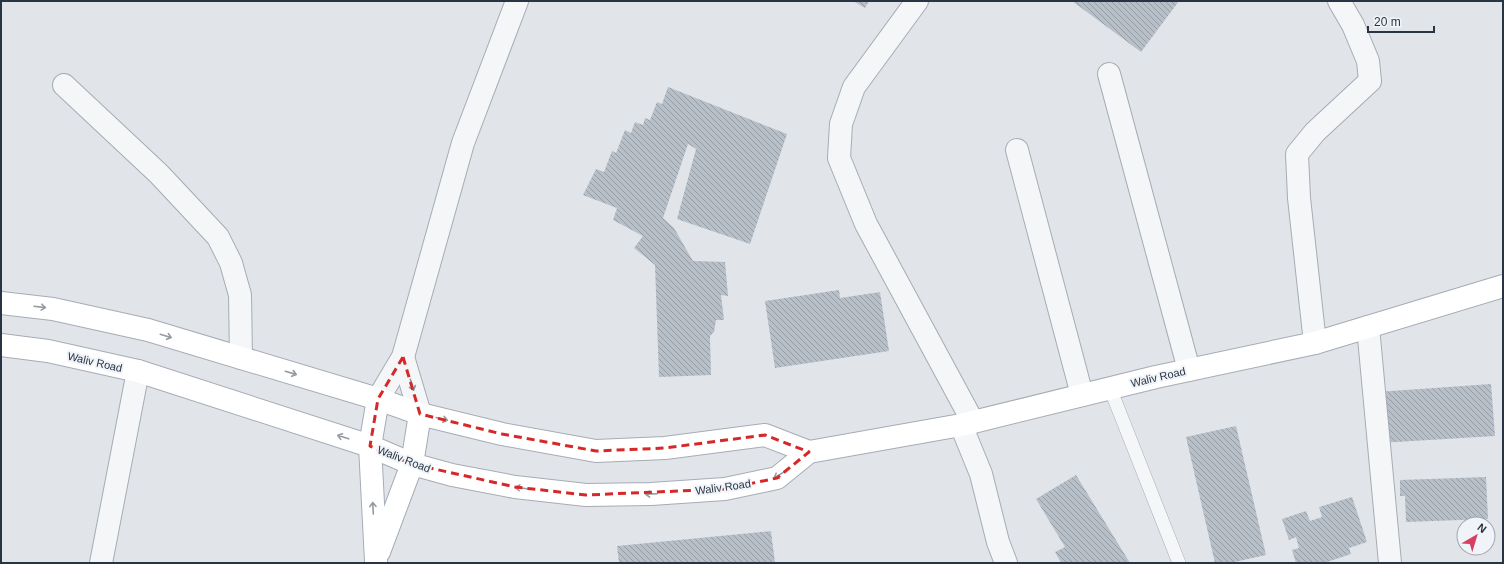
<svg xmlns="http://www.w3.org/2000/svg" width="1504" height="564" font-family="Arial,sans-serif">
<defs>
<pattern id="building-back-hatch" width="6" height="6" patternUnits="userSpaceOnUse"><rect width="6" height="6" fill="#b7bfc8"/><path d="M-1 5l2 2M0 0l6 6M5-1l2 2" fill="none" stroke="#959ca4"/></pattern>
</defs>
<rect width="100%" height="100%" fill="#e1e5ea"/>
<!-- building -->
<g fill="url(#building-back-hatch)">
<path d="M853 1H869L865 8Z"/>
<path d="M1072 1H1179L1141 52Z"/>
<path d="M668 87 787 134 750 244 677 219 696 149 688 144 663 218 674 228 693 261 725 262 728 296 721 295 724 320H716L714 332 710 336 711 375 659 377 655 265 634 248 643 236 613 220 617 208 583 195 596 169 604 172 612 151 616 153 625 130 631 133 635 122 643 125 645 118 650 120 657 102 662 104Z"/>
<path d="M839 290 840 298 880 292 889 351 775 368 765 301Z"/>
<path d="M1491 384 1495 436 1380 443 1377 392Z"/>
<path d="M1236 426 1266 555 1230 563H1215L1186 437Z"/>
<path d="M1076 475 1130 563H1061L1055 552 1065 547 1036 499Z"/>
<path d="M1486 477 1488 519 1406 522 1405 496H1400V480Z"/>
<path d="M1352 497 1367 542 1349 548 1351 554 1324 563H1296L1292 550 1299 548 1296 537 1289 540 1282 519 1306 511 1310 521 1322 517 1319 507Z"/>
<path d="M771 531 775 563H619L617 546Z"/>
</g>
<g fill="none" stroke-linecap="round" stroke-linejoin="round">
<defs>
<path id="lane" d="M1110 388 1179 563"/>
<g id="street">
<path d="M917 1 854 87 841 124 839 158 866 224 973 422"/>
<path d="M1109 74 1189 370"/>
<path d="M64 85 159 174 218 237 231 263 240 295 241 358"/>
<path d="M1017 150 1082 395"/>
<path d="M1368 327 1390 563"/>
<path d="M1315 343 1299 198 1297 154 1315 132 1370 81 1368 61 1353 25 1339 1"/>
<path d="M403 357 420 414"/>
<path d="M378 399 403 357 463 143 517 1"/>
<path d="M961 425 981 474 998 542 1006 563"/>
<path d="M101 563 138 371"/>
</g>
<g id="secondary">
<path d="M1 303 53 309 148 330 378 399 420 414 502 434 596 451 665 448 765 435 809 452"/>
<path d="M1 345 48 351 138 371 370 446 412 464 452 475 515 487 586 495 651 494 725 489 777 478 809 452 961 425 1156 377 1315 343 1503 286"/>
<path d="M379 552 412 464 420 414"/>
<path d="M376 561 370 446 378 399"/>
</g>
</defs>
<!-- lane casing -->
<use href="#lane" stroke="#a6acb5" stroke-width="14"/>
<!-- street casing -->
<use href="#street" stroke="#a6acb5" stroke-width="24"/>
<!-- secondary casing -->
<use href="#secondary" stroke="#a6acb5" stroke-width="24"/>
<!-- lane -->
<use href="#lane" stroke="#f4f6f8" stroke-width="13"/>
<!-- street -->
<use href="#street" stroke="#f4f6f8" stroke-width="22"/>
<!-- secondary -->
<use href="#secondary" stroke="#fff" stroke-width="22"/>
</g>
<!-- one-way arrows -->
<defs><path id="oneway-shaft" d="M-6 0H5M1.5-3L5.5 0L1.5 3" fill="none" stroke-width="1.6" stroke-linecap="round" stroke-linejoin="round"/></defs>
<g stroke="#949aa1">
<use href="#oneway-shaft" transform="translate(40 307) rotate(7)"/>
<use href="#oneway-shaft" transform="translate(166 336) rotate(17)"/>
<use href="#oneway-shaft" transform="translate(291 373) rotate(16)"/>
<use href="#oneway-shaft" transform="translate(442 419) rotate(14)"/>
<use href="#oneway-shaft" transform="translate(343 437) rotate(-162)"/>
<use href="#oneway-shaft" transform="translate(779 475) rotate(149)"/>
<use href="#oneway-shaft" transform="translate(521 488) rotate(-173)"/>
<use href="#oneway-shaft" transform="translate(651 494) rotate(178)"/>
<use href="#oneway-shaft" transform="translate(373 508) rotate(-93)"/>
</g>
<use stroke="#8e959e" href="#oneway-shaft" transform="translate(412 385) rotate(74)"/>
<!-- marked area -->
<path fill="none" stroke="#d62828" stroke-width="3" stroke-dasharray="8 5" stroke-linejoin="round" d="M403 357 420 414 502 434 596 451 665 448 765 435 809 452 777 478 725 489 586 495 515 487 412 464 370 446 378 399Z"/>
<g text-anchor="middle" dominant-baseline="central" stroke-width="4" stroke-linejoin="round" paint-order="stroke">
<!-- street labels -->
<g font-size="11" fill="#283443" stroke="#f0f4f8">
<text transform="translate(95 362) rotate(13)">Waliv Road</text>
<text transform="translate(1158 377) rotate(-13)">Waliv Road</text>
<text transform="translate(404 459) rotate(21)">Waliv Road</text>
<text transform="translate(723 487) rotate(-8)">Waliv Road</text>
</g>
</g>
<!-- border -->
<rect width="1504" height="564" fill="none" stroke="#283443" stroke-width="4"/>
<!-- north arrow -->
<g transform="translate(1476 536) rotate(38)"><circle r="19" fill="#f0f4f8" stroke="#a0a7b0"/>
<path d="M0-3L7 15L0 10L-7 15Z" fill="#d73e61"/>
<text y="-6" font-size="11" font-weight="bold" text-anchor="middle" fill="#283443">N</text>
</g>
<!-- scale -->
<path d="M1368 26v6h66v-6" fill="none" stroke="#283443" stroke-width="2"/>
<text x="1374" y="26" font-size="12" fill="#283443" stroke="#f0f4f8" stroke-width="3" paint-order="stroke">20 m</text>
</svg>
